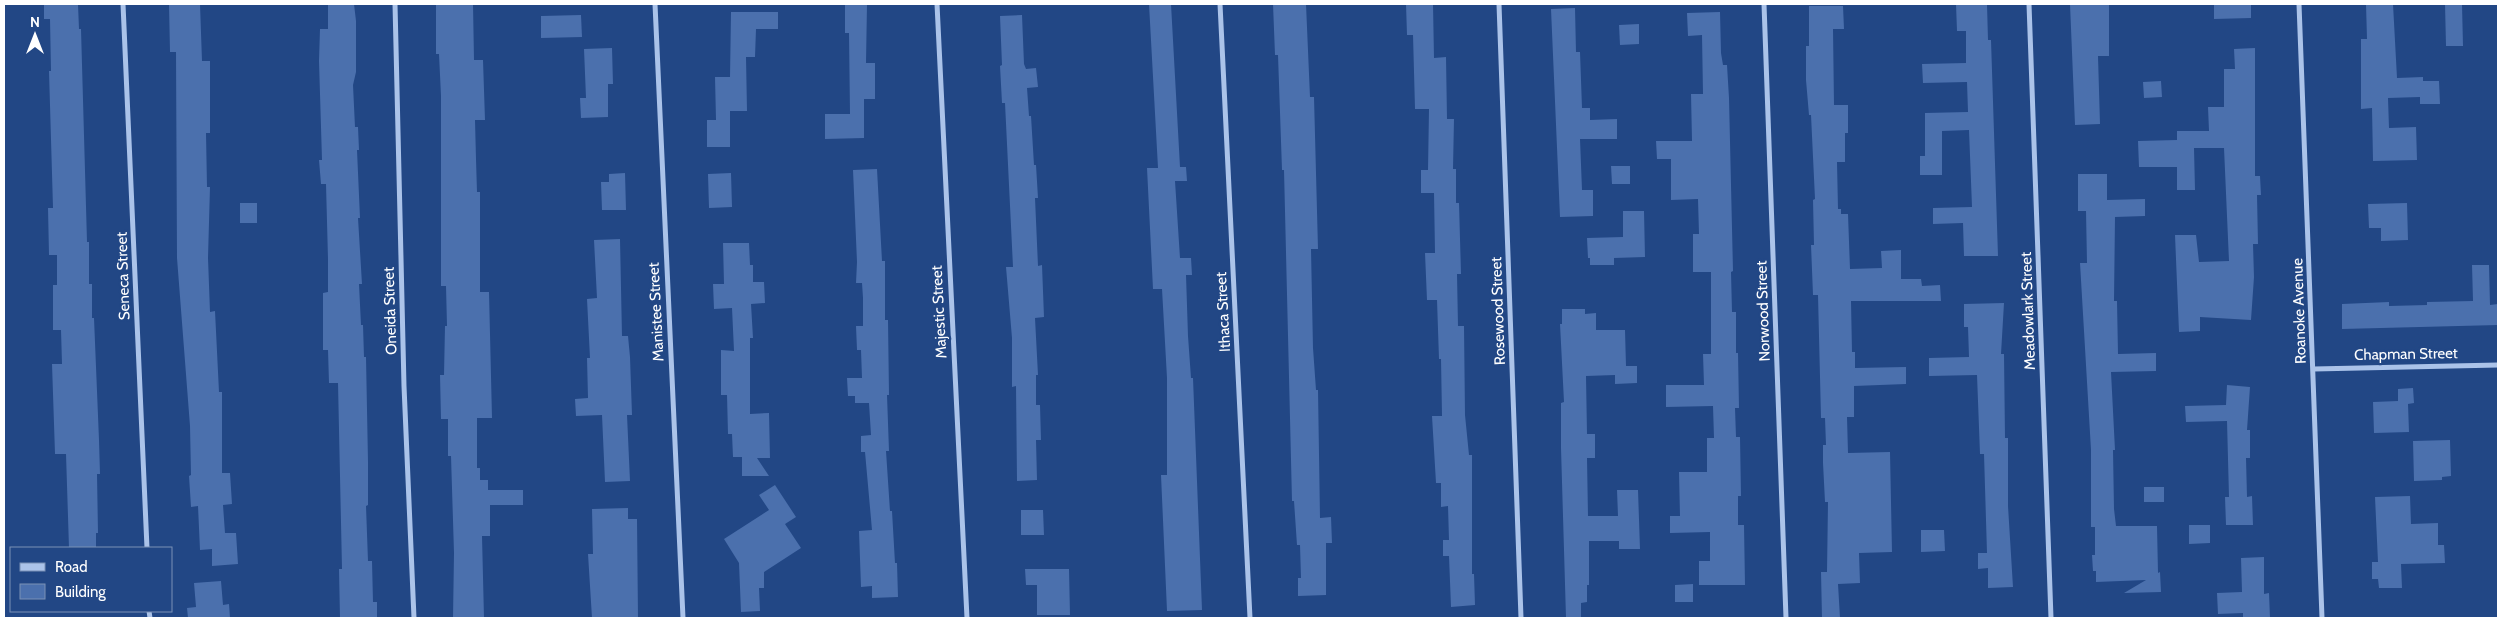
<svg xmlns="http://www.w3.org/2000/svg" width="2502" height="622" font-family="Cabin,sans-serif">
<rect width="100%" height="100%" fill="#224785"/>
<!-- building -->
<g fill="#4b70ad">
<path d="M44 4H78L79 29H81L87 242H89V284H92V318H94L99 440 100 474H97L98 533H96V548H69L66 454H55L52 364H62L61 330H53V285H57V255H49L48 208H53L49 71H51L50 19H44Z"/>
<path d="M169 4H200L202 61H210V133H206L207 187H210L208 258 210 312 215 311 219 392H222V473H230L232 504 223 505 225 533H236L238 564 212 566V549L200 550 198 506 191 507 189 476 191 475 190 426 177 258 176 52H170Z"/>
<path d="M328 4H354L356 21V72L353 85 355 127H358L359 150H357L360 218H358L362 284H359L361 325H363L364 357H366L368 462V505L366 506 368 561H372L373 602H377V618H340L339 569H342L338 383H329L328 350H323V293L328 292V259L326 184H321L319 160H322L319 61 320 29H328Z"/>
<path d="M436 4H473L474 60H483L485 120H475L476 159 477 192H480V292H489L492 418H477V468H480V480H488V490H523V505H490V536H482L484 618H453L454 553 451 456H448V419H441L440 375H444L445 326H447L446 286H441V96L439 54H436Z"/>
<path d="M845 4H867L866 63H875V99H864V138L825 139V114H850L849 33H845Z"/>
<path d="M1149 4H1171L1180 167H1186L1187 181H1175L1180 258H1191L1192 275H1186L1188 336 1191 378H1193L1202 610 1167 611 1161 475H1167V378L1162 289H1153L1147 168H1158Z"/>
<path d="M1273 4H1306L1310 97H1314L1318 249H1311L1313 348 1316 390H1318L1320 518 1331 517 1332 543H1326V595L1298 596V578H1301L1300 545H1297L1294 501H1292L1284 170H1282L1278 55H1275Z"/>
<path d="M1406 4H1433L1434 58 1446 57 1447 119H1454L1453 169H1456V203H1459L1461 274H1457L1458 326H1464L1465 415 1469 455H1472V574H1474L1475 605 1451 607 1449 556H1443V540H1449L1448 506 1441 507V483H1436L1432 416H1442L1441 359H1439L1437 300H1427L1425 253H1435L1434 193H1421V170H1428L1429 109H1415L1413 35H1407Z"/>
<path d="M1956 4H1987L1988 40H1991L1998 256H1964L1963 223 1933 224V208L1972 207 1969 130 1942 131V175H1920V156H1925V113L1968 112 1967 82 1923 83 1922 64 1966 63V31H1957Z"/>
<path d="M2070 4H2109V56H2098L2100 124 2075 125Z"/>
<path d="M2214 4H2251V18L2214 19Z"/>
<path d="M2366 4H2393L2397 78 2423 77V81H2439L2440 104H2420V97L2388 98 2389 128 2416 127 2417 160 2373 161 2372 108 2361 109V39H2367Z"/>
<path d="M2445 4H2462L2463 46H2446Z"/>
<path d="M1809 6H1843L1844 29H1833L1834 105H1848V133H1845V162H1837L1838 209H1841V214H1848L1850 269 1882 268 1881 251 1901 250V279H1921L1922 286 1940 285 1941 301H1851L1852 352H1855V368L1906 367V384L1854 386V417H1847L1848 453 1890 452 1892 552 1859 553 1860 583 1838 584 1840 618H1822L1821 572H1827L1828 502H1825L1823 463V445H1826L1825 418H1821L1818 295H1813L1811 245H1814L1813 200 1815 199 1811 115H1809L1806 80V46H1809Z"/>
<path d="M1575 8 1576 52H1580L1582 108H1590V120L1617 119V139H1580L1582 190H1593V216L1560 217 1551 9Z"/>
<path d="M731 12H778V29H756L755 57H746L747 111H730V147H707V120H716L715 77H730Z"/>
<path d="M1720 12 1721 53 1723 65H1727L1729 98 1733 271 1731 272 1732 312H1736V353H1738L1739 408H1735L1736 437H1740L1741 496H1738V525H1744L1745 585H1699V561H1710V532L1670 533V516H1680L1679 472H1707V438H1714L1713 406 1666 407V385H1704L1703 354H1711V272H1693V234H1699L1698 199 1671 200V159H1657L1656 141H1692L1691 94H1703L1702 35 1688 36 1687 13Z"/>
<path d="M581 15 582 37 541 38V16Z"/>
<path d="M1022 15 1024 64 1026 69 1036 68 1038 87 1027 88 1029 116H1031L1034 165H1036L1038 198H1035L1038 266 1042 265 1044 317 1035 318 1038 375H1036V405H1040L1041 440H1036L1037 480 1017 481 1016 386 1012 387V338L1006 267H1013L1005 103H1002L1000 66 1002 65 1000 16Z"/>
<path d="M1639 24V44L1620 45 1619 25Z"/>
<path d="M612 48 613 84H608V117L581 118 580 98H586L584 49Z"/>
<path d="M2255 48V176H2260L2261 195H2257L2258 244H2253L2254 277 2251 320 2200 317V331L2179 332 2175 235H2196L2199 262 2229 261 2224 148H2194L2195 190H2177V167H2139L2138 141 2177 140V131H2209L2208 107H2224V69H2235L2234 49Z"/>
<path d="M2161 81 2162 97 2144 98 2143 82Z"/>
<path d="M1611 166H1630V184H1612Z"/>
<path d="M877 169 882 261H885V320H888L889 395H887L889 451H886L890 511H892L895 563H897L898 597 872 598V586L861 587 859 531 872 530 865 452H861V436L871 435 869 403H855V396H848L847 378H862L861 350H857L856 326H863V298L862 283H856L857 262 853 170Z"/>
<path d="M625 173 626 210H602L601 182H609V174Z"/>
<path d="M731 173 732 207 709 208 708 174Z"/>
<path d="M2078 174H2107V200L2145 199V216L2115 217 2114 301H2117L2118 354 2156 353V371L2111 372 2115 450H2113L2114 509 2116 526H2157L2158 573 2160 572 2161 592 2124 593 2146 580 2096 582V571H2093L2092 555H2095V527H2091V450L2080 263H2087L2086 211H2078Z"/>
<rect x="240" y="203" width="17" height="20"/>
<path d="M2407 203 2408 240 2381 241V228H2369L2368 204Z"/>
<path d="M1623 211H1644L1645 257 1614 258V265H1590V258H1588L1587 238 1623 237Z"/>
<path d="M620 239 622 336H628L630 357 632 415H627L630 481 605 482 602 415 576 416 575 399 588 398 587 358H590L587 299 597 298 594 240Z"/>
<path d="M723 243H749L750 265H753V282H764L765 303 751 304 753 338H750V414L769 413 770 458H757L769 476H742V457H733L732 434H728L727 395H721V350L734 351 732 308 714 309 713 284H724Z"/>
<path d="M2472 265H2489L2490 305 2498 304V325L2342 329V304L2389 302V306L2427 305V302L2473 301Z"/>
<path d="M2004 303 2001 354H2004L2005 438H2008V506L2013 587 1988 588V568L1978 569V553H1987L1984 454H1980L1977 375 1929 376V358L1969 357 1968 327H1964V304Z"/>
<path d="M1562 309H1585V314L1596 313V330H1625L1626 366H1637V383L1615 384V375L1586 376 1587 434H1595V458H1587L1588 516H1618L1617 490H1638L1640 549H1619V541H1589V585H1587V602L1581 603V618H1566L1561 448V403L1564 402 1560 324H1562Z"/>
<path d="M2227 385 2250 387 2247 430H2250V458H2246L2247 497 2252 496 2253 525H2226L2225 497H2229L2227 421 2186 422 2185 406 2226 405Z"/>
<path d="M2413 388 2414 403 2408 404 2409 432 2374 433 2373 402 2398 401V389Z"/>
<path d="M2450 440 2451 476 2442 477V480L2414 481 2413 441Z"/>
<path d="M775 485 796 517 785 524 801 548 764 572V588H759L760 611 741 612 739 563 724 539 769 510 759 495Z"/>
<rect x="2144" y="487" width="20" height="15"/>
<path d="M2410 496 2411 524 2438 523V545H2444L2445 563 2401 564 2402 588H2379L2378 579H2372V562H2378L2375 497Z"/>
<path d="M628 508V519H637L638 618H592L588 554H593L592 509Z"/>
<path d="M1021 510H1043L1044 535H1021Z"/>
<path d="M2189 525H2210V543L2189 544Z"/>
<path d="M1921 530H1944L1945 551 1921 552Z"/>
<path d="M2264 557V594L2269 593 2270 618H2243V613L2218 614 2217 593 2242 592 2241 558Z"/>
<path d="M1025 569H1069L1070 615H1037V585H1026Z"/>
<path d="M221 581 223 605 229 604 230 618H188L187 608 196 607 194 583Z"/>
<path d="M1693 584V602H1675V585Z"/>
</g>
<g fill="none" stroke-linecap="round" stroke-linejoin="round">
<!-- street -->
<g stroke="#abc3e9" stroke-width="5">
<path d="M123 4 147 548"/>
<path d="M395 4 404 386 414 618"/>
<path d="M655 4 683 618"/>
<path d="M937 4 967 618"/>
<path d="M1220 4 1250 618"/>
<path d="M1499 4 1521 618"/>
<path d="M1764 4 1786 618"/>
<path d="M2029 4 2051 618"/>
<path d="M2299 4 2322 618"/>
<path d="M2314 369 2498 365"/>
<path d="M149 611 150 618"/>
</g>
</g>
<g text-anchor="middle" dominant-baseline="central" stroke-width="4.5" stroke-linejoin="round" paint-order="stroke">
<!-- street labels -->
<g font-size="15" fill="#fff" stroke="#224785">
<text transform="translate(123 276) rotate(-92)">Seneca Street</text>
<text transform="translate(390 311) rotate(-92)">Oneida Street</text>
<text transform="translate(1498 311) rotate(-92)">Rosewood Street</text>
<text transform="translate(1763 311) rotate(-92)">Norwood Street</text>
<text transform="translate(2028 311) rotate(-92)">Meadowlark Street</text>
<text transform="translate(2299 311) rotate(-92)">Roanoke Avenue</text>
<text transform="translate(656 312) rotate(-93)">Manistee Street</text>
<text transform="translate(939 312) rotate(-93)">Majestic Street</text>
<text transform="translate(1223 312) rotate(-93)">Ithaca Street</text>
<text transform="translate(2406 354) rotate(-1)">Chapman Street</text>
</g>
</g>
<!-- border -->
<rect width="2502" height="622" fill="none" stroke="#ffffff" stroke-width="10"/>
<!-- legend -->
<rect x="10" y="547" width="162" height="65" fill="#224785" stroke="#7a91b6"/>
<rect x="20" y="563" width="25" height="8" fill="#abc3e9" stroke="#7a91b6"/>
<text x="55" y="572" font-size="15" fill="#ffffff">Road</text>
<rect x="20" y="584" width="25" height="15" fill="#4b70ad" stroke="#7a91b6"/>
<text x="55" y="597" font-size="15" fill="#ffffff">Building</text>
<!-- north arrow -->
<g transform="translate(35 35)" stroke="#224785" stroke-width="4" paint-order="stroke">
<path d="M0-4L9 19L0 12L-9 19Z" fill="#ffffff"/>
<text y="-8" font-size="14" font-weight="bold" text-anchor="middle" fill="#ffffff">N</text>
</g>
</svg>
